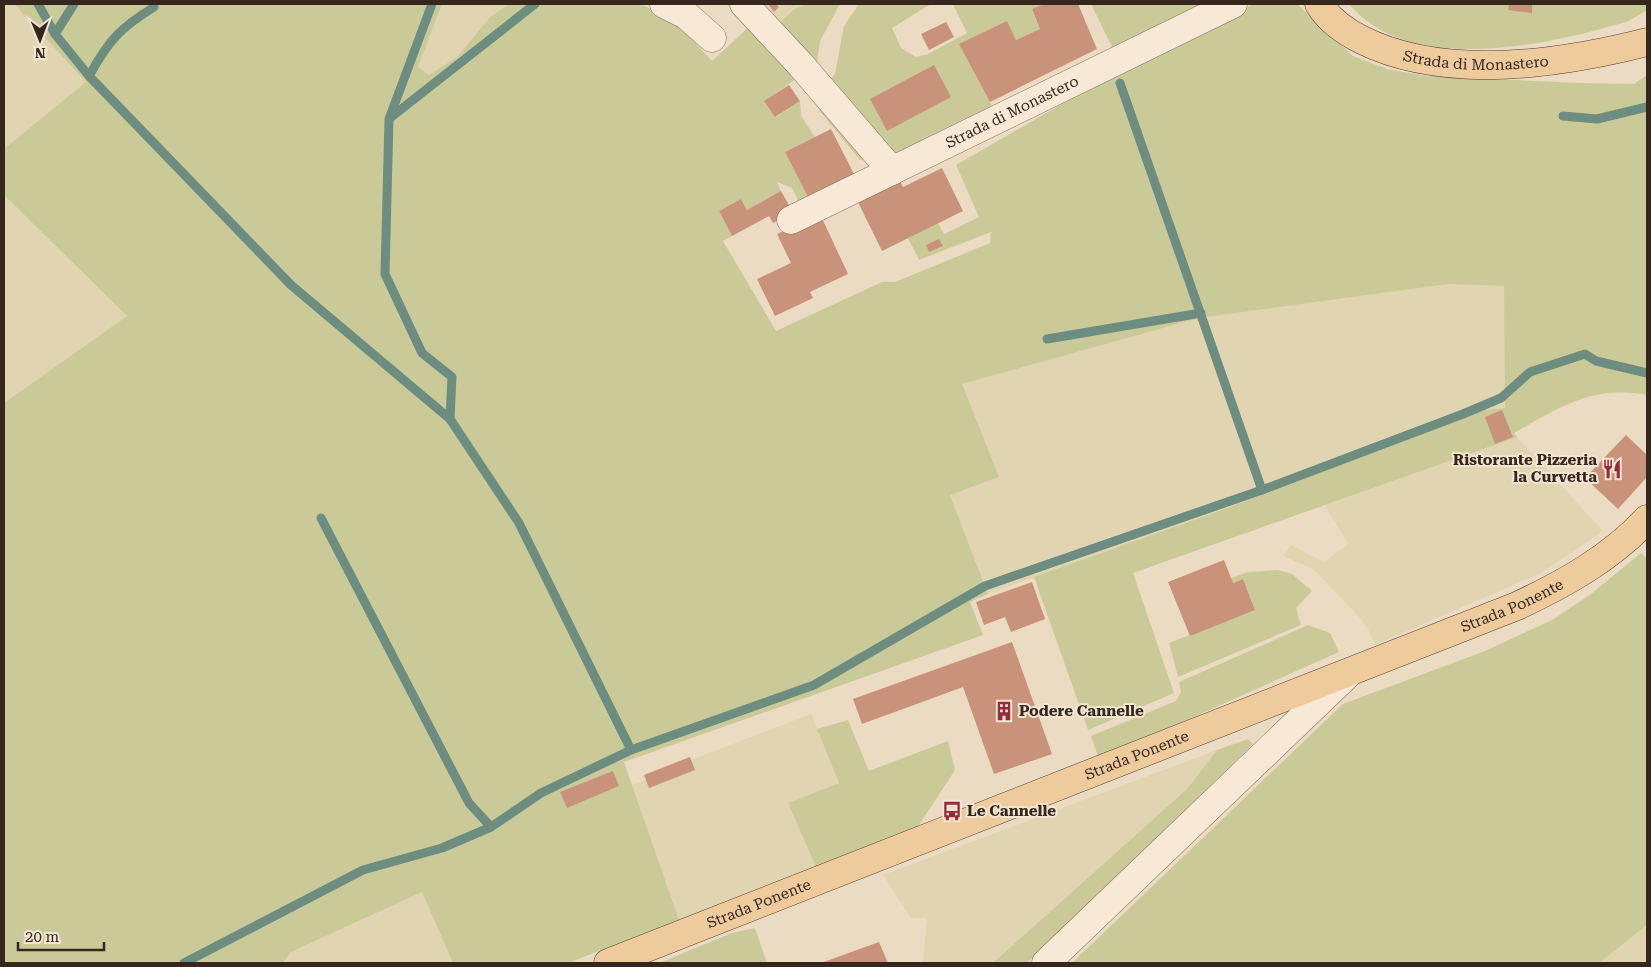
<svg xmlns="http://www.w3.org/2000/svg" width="1651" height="967" font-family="'Roboto Serif',serif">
<rect width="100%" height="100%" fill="#ecdbc3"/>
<!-- farmland -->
<g fill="#e1d4b1">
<path d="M4 4H14L87 82 4 149Z"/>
<path d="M442 4H509L490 17 457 57 429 75 418 67Z"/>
<path d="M757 4H808L794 9 777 26Z"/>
<path d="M4 195 127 316 4 403Z"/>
<path d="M1448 284 1504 286 1505 408 1484 410 1222 510 988 594 950 495 999 477 961 384 1199 318Z"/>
<path d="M1517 437 1603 531 1541 573 1375 645 1368 629 1355 612 1313 569 1283 556 1291 545 1324 562 1348 544 1325 505Z"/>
<path d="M811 714 839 783 789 803 816 867 679 920 632 785 646 780 649 788 695 770 691 760Z"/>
<path d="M1217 750 1187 789 993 963H923L927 918H911L883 875Z"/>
<path d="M422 892 453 963H283L291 952Z"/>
<path d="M1647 925V963H1599Z"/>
</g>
<!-- green -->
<g fill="#caca98">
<path d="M14 4H442L418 67 429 75 457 57 490 17 509 4H641L676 22 712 61 751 25 800 76 765 101 776 117 800 101 801 116 815 137 785 152 808 197 799 202 792 188 777 182 781 191 747 210 741 199 719 211 732 236 723 241 776 331 882 282H895L990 243 991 232 919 260 908 238 938 223 944 234 979 217 956 165 1112 75 1130 61 1254 4H1297L1353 56 1387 69 1426 76 1581 83 1634 84 1647 75V395C1591 385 1561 407 1514 433L1517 437 1133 573 1174 693 1088 730 1034 577 1222 510 1484 410 1505 408 1504 286 1448 284 1199 318 962 384 999 477 950 495 988 594 970 602 983 635 624 762 679 920 568 963H453L422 892 291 952 283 963H4V403L127 316 4 195V149L86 82Z"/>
<path d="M808 4H840L820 41 816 69 777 26 794 9Z"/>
<path d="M859 4H931L892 28 901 48 916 57 928 54 967 33 953 4H1044L1032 10 1040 29 1016 40 1007 22 960 44 994 110 906 154H891L830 80 835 74 844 26Z"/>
<path d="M1091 4H1209L1114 51Z"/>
<path d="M1349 4H1647V10L1627 22 1615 25C1539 47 1407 74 1349 4Z"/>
<path d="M820 107 866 159 860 160 819 110Z"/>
<path d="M1641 553 1647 559V925L1599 963H1072L1343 704 1485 651 1552 620 1591 594Z"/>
<path d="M1278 570 1292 574 1312 591 1296 608 1301 625 1178 677 1169 643 1255 610 1243 579 1233 583 1231 578 1248 572Z"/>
<path d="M1308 625 1330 633 1339 652 1187 720 1098 756 1091 736 1176 701 1181 692 1179 682Z"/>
<path d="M848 720 869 771 948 741 955 770 917 828 816 867 788 803 839 783 817 729Z"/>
<path d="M1248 739 1253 744 1027 963H993L1187 789 1217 750Z"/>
<path d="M755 928 767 963H659L732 933Z"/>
</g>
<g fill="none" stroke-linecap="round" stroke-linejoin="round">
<!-- stream -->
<g stroke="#6d8d81" stroke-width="9">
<path d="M38 4 55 34"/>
<path d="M74 4 55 34 89 76 291 285 450 419 519 523 631 750"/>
<path d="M432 4 389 119 385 274 422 353 452 377 450 419"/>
<path d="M89 76C109 40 120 28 154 7"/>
<path d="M1120 83 1262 490"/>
<path d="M1563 116 1597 119 1647 107"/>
<path d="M390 118 535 4"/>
<path d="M1047 339 1201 313"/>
<path d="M321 518 469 803 491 827"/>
<path d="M184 963 363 870 442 848 491 827 541 793 631 750 814 685 985 586 1262 490 1463 414 1501 398 1530 372 1585 354 1596 361 1647 373"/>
</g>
</g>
<!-- building -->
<g fill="#c9927b">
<path d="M768 4H776L779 7 774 12Z"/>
<path d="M1044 4H1078L1097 49 990 102 959 44 1007 21 1016 40 1040 29 1032 9Z"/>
<path d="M1509 4H1532V13L1508 10Z"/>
<path d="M946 22 954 37 929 50 921 34Z"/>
<path d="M934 65 951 97 887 131 870 99Z"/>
<path d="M789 85 800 101 775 117 764 101Z"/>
<path d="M831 129 854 174 808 197 785 152Z"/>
<path d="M942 168 963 211 882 251 855 196 897 175 903 187Z"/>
<path d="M781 191 793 212 773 223 769 216 732 236 719 211 741 199 747 210Z"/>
<path d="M820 214 848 274 810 292 813 298 775 316 757 279 791 263 777 234Z"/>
<path d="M939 239 943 246 929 252 926 245Z"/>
<path d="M1502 410 1513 437 1495 444 1485 417Z"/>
<path d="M1626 435 1647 455V477L1618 509 1585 478Z"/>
<path d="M1224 560 1233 583 1243 579 1255 610 1190 636 1168 582Z"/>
<path d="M1032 582 1045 619 1011 632 1005 617 984 625 976 602Z"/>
<path d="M1012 642 1052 754 994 774 963 687 862 724 853 699Z"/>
<path d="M690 757 695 770 649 788 644 775Z"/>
<path d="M613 771 619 786 567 808 560 792Z"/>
<path d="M879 942 888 963H821Z"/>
</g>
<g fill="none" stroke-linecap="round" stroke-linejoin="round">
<defs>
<g id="minor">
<path d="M664 4 686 15 712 38"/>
<path d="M744 4 800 64 892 171"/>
<path id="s1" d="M791 220 1233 4"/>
<path d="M1046 963 1348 674"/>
</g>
<g id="major">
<path id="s2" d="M1319 4C1329 20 1346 32 1362 40 1445 81 1561 64 1647 42"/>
<path id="s3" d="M608 963 1517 606C1564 584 1611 558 1647 519"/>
</g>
</defs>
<!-- minor casing -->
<use href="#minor" stroke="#866d5b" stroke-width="29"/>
<!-- major casing -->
<use href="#major" stroke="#533c2f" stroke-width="29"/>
<!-- minor -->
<use href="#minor" stroke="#f7e9d6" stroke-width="28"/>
<!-- major -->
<use href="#major" stroke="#eecb9c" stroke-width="28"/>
</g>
<!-- icons -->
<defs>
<symbol id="restaurant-bare" viewBox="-9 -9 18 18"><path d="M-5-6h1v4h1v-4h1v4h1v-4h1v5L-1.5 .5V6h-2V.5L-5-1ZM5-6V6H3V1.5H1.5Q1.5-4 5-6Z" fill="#922d3a" stroke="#f4e6d2" stroke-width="2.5" paint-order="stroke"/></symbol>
<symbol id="building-bare" viewBox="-9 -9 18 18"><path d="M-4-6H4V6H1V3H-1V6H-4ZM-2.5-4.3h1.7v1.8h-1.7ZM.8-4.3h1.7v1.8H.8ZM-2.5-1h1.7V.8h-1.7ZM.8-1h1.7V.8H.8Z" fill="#922d3a" stroke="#f4e6d2" stroke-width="2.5" paint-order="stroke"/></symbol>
<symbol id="bus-bare" viewBox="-9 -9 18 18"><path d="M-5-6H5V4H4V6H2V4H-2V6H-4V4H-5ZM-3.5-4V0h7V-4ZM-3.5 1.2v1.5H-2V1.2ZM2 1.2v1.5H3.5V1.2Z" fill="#922d3a" stroke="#f4e6d2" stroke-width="2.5" paint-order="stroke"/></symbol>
</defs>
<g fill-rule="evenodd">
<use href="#restaurant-bare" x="1598" y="455" width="28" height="28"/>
<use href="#building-bare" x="990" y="697" width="28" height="28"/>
<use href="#bus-bare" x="938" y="797" width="28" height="28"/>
</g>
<g text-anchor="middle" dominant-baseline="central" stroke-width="4" stroke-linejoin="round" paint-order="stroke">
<!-- street labels -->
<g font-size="15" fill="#36271e" stroke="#f4e6d2">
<text stroke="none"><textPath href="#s2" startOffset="174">Strada di Monastero</textPath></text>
<text stroke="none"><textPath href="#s1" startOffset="246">Strada di Monastero</textPath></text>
<text stroke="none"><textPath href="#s3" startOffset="972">Strada Ponente</textPath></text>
<text stroke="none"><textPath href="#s3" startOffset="568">Strada Ponente</textPath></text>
<text stroke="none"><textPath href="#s3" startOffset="162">Strada Ponente</textPath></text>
</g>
<!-- poi labels -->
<g font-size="15" font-weight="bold" fill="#36271e" stroke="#f4e6d2" text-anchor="start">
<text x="1597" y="460" text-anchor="end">Ristorante Pizzeria<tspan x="1597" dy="17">la Curvetta</tspan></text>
<text x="1019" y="711">Podere Cannelle</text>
<text x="967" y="811">Le Cannelle</text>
</g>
</g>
<!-- border -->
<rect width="1651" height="967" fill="none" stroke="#36271e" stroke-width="10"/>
<!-- north arrow -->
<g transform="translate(40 40) rotate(179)" stroke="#f4e6d2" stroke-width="4" paint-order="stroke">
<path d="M0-4L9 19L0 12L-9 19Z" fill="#36271e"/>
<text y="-8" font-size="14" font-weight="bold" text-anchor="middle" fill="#36271e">N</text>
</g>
<!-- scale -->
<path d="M18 942v8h86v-8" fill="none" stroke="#36271e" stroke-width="2.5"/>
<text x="25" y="942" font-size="15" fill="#36271e" stroke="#f4e6d2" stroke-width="4" paint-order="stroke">20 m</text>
</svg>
